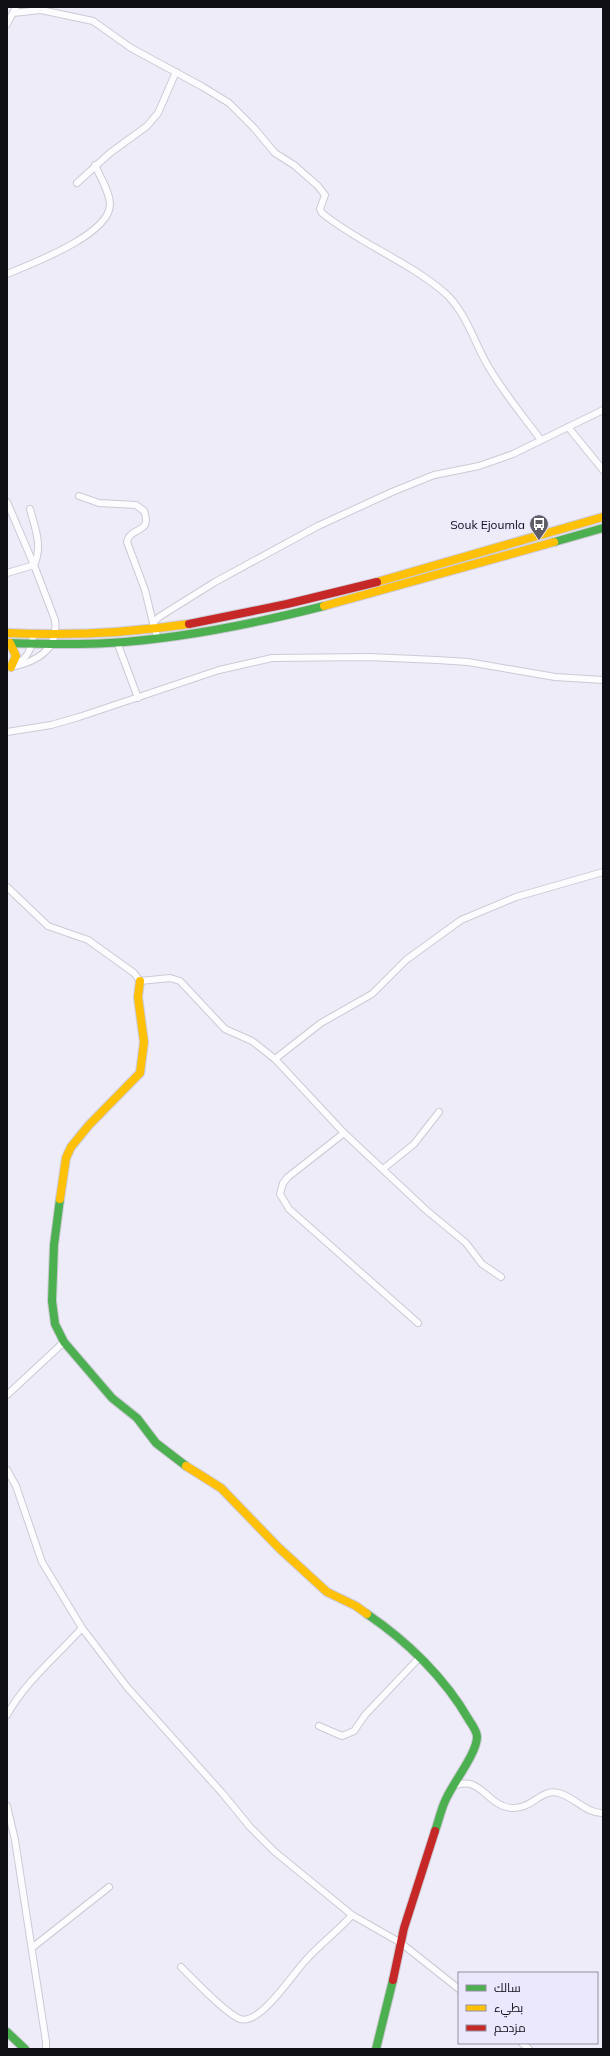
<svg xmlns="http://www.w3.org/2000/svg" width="610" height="2056" font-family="Mulish,Cairo,sans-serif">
<rect width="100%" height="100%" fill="#eeecf8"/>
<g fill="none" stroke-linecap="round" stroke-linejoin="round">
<defs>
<g id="street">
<path d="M13 13 41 10 93 21 131 48 203 87 229 103 254 128 275 153 294 165 318 186 325 195 320 209 322 213C360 244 408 261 445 293 466 312 474 342 488 366 503 392 523 416 541 440"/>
<path d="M7 24 16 7"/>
<path d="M77 183 110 153 147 126 158 113 176 72"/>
<path d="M7 274C31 264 109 235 110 205 110 192 100 177 95 165"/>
<path d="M568 427 603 470"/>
<path d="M79 496 99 503 136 505 144 511C153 534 130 526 127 542L145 590 153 623"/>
<path d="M7 502 34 565 55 620C59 650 36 662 11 667"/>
<path d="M30 509C35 528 43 546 34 565"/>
<path d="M7 573 34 565"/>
<path d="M158 639 153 623 159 617 215 582 318 526 392 492 434 475 479 466 513 454 603 410"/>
<path d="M117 642 138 698"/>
<path d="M16 664C28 658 32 648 33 635"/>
<path d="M7 732 51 725 79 717 219 670 272 658 369 657 437 660 468 662 555 677 603 680"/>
<path d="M7 887 48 926 88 940 134 973 140 981 170 978 180 981 225 1029 252 1041 275 1059 344 1133 426 1210 466 1243 482 1264 501 1277"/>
<path d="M275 1059 321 1023 372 994 406 960 461 920 516 897 603 872"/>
<path d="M344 1133 288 1177 283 1183 280 1194 289 1209 418 1323"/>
<path d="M383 1169 414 1144 439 1112"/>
<path d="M7 1395 64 1342"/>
<path d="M7 1470 16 1486 42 1562 82 1628 127 1687 223 1794 250 1827 275 1852 352 1915 401 1943 459 1989"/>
<path d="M7 1715C25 1682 57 1656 82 1628"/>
<path d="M319 1726 342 1736 354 1731 365 1715 419 1658"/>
<path d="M455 1785C460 1784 468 1782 473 1785 487 1791 494 1807 512 1808 533 1809 541 1788 559 1793 574 1797 587 1814 603 1813"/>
<path d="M7 1806 15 1840 46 2042V2049"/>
<path d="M33 1947 109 1887"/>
<path d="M181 1967C193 1979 226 2014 240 2019 260 2026 294 1972 306 1960 320 1944 338 1931 352 1915"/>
<path d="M522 2043 529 2049"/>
</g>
<g id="fast">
<path d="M554 542 603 528"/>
<path d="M7 643C41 644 74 645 108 643 181 639 253 624 324 606"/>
<path d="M60 1199 54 1245 52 1301 55 1324 64 1342 112 1398 137 1418 156 1443 186 1466"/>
<path d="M367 1614C407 1641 445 1678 469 1720 472 1725 477 1731 477 1737 477 1753 453 1783 446 1799 441 1809 439 1820 435 1831"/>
<path d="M7 2032 25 2049"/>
<path d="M376 2049 393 1980"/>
</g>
<g id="slow">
<path d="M377 582 603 517"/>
<path d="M324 606 554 542"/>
<path d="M7 633C69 636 128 633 189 624"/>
<path d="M10 643 16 656 11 667"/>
<path d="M60 1199 66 1158 71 1147 89 1125 140 1073 144 1042 138 997 140 981"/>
<path d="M186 1466 221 1488 279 1548 327 1592 356 1606 367 1614"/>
</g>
<g id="jam">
<path d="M189 624 287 604 377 582"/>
<path d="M393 1980 404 1928 435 1831"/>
</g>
</defs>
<!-- street casing -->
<use href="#street" stroke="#cccad4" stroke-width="8"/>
<!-- fast casing -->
<use href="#fast" stroke="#cccad4" stroke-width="10"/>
<!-- slow casing -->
<use href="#slow" stroke="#cccad4" stroke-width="10"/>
<!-- jam casing -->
<use href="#jam" stroke="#cccad4" stroke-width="10"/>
<!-- street -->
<use href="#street" stroke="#fcfcfe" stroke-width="6"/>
<!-- fast -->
<use href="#fast" stroke="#4caf50" stroke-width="8"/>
<!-- slow -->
<use href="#slow" stroke="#ffc107" stroke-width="8"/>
<!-- jam -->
<use href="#jam" stroke="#c62828" stroke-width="8"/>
</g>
<!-- icons -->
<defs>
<symbol id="bus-pin" viewBox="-11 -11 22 30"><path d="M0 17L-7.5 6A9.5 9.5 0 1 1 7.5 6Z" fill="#5e5c65" stroke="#ebe7fd"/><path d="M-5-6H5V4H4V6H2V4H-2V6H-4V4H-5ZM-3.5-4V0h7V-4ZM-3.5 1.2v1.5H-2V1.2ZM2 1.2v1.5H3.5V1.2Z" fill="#fff"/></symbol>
</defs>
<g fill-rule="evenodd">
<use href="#bus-pin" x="528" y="513" width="22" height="30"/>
</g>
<g text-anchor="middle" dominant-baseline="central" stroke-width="3" stroke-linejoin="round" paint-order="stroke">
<!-- poi labels -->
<g font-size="12" fill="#100f16" stroke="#ebe7fd" text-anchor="end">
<text x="525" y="524">Souk Ejoumla</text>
</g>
</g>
<!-- border -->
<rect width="610" height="2056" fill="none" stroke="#100f16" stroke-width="16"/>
<!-- legend -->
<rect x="458" y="1972" width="140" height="72" fill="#ebe7fd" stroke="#9391a1"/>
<rect x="466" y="1985" width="20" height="6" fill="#4caf50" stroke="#9391a1"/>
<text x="494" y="1992" font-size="12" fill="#100f16">سالك</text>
<rect x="466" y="2005" width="20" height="6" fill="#ffc107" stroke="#9391a1"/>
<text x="494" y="2012" font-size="12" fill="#100f16">بطيء</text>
<rect x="466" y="2025" width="20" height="6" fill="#c62828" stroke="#9391a1"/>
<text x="494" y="2032" font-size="12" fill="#100f16">مزدحم</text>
</svg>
